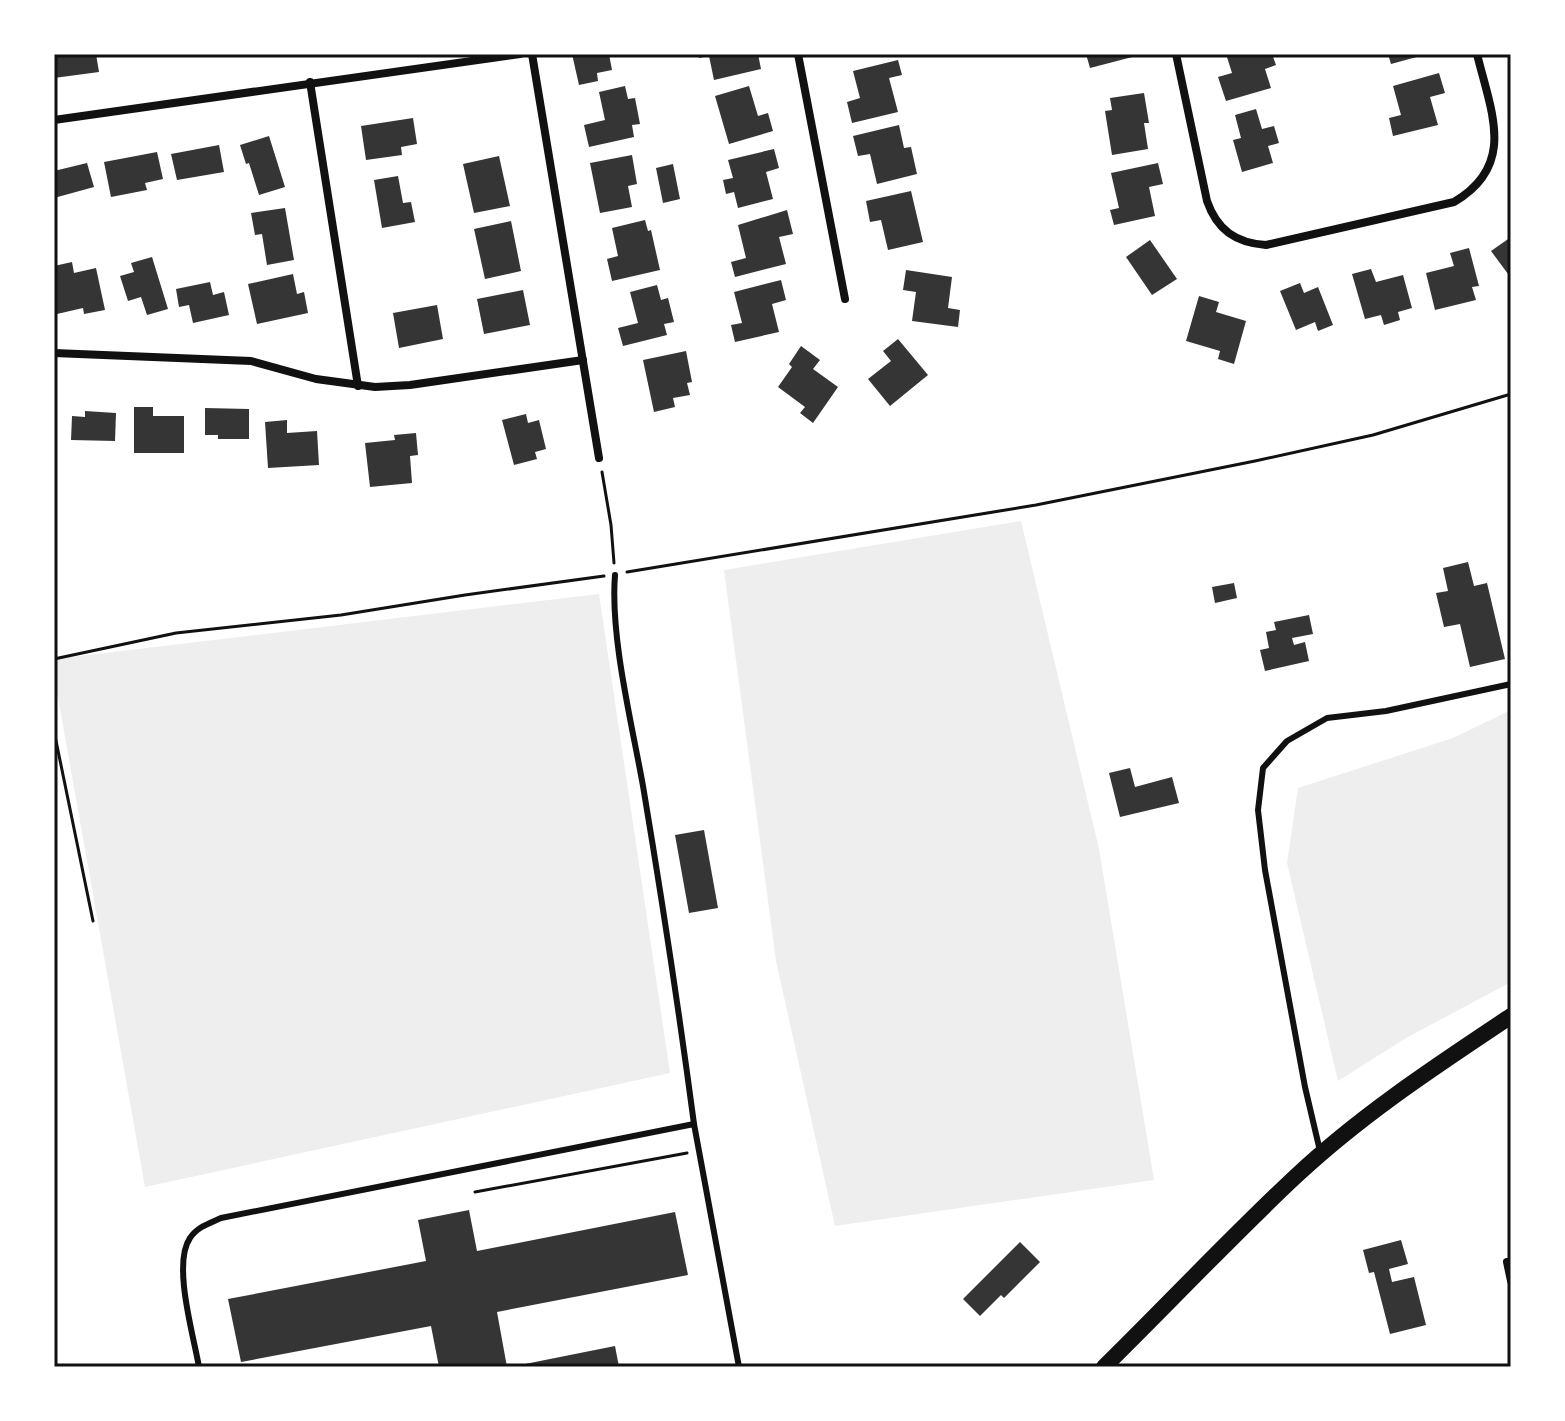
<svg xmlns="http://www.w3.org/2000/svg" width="1565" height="1421" font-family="'Source Sans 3',sans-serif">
<rect width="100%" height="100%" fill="#fff"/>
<!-- green -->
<g fill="#eee">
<path d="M1021 521 1099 849 1154 1180 835 1226 776 961 724 570Z"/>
<path d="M599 594 670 1073 145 1187 54 675V659Z"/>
<path d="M1511 710V982L1406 1038 1338 1081 1287 863 1298 788 1453 738Z"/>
</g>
<!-- building -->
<g fill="#353535">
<path d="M54 54H96L99 72 54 78Z"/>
<path d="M572 54H609L612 70 597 73 598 81 579 85Z"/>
<path d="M698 54H758L761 69 714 80 709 56 699 58Z"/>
<path d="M1086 54H1140V55L1090 68Z"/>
<path d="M1226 54H1272L1276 65 1265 69 1271 88 1226 101 1218 77 1232 73Z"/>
<path d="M1388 54H1424V55L1391 64Z"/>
<path d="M898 60 902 75 889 78 898 112 852 123 847 102 860 98 853 71Z"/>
<path d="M1439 73 1445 93 1430 97 1438 125 1393 136 1389 118 1401 115 1393 86Z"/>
<path d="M625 86 628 99 635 98 640 124 632 125 634 137 589 147 584 125 605 120 599 92Z"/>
<path d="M749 86 758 116 768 113 773 131 729 144 715 96Z"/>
<path d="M1144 93 1149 123H1144L1148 149 1112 155 1105 111 1112 110 1110 98Z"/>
<path d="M1256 109 1262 129 1274 126 1279 143 1268 146 1273 163 1242 172 1233 140 1241 138 1235 115Z"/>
<path d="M413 118 417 144 401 147 402 155 366 160 361 126Z"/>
<path d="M899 125 904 148 911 147 917 174 877 184 870 154 858 156 853 136Z"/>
<path d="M269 136 285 187 259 195 249 163 246 164 240 145Z"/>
<path d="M219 145 224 172 177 180 171 154Z"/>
<path d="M774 149 779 168 766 172 773 199 738 208 734 192 726 194 723 180 733 178 728 160Z"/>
<path d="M157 152 163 179 145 183 147 190 111 197 104 162Z"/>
<path d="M632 155 637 184 628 186 632 207 600 213 590 163Z"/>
<path d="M499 156 510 206 474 213 463 164Z"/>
<path d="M87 163 94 187 54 198V171Z"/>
<path d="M1158 163 1163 184 1149 187 1155 216 1114 225 1110 210 1119 208 1111 173Z"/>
<path d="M673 164 680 199 663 203 656 168Z"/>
<path d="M398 176 403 203 411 202 415 222 382 228 374 180Z"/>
<path d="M911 191 923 242 888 250 881 220 870 222 866 201Z"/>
<path d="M285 208 294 260 267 265 262 234 255 235 251 213Z"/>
<path d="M787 210 793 234 779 237 786 264 735 277 731 262 746 258 738 225Z"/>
<path d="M645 220 648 231 651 230 660 270 612 281 607 259 618 256 612 228Z"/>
<path d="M511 221 521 271 485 279 474 229Z"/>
<path d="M1511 237V278L1491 251Z"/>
<path d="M1150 240 1177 279 1152 295 1126 257Z"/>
<path d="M1469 248 1479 286 1472 287 1476 300 1435 310 1426 273 1454 266 1450 253Z"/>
<path d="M152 257 168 309 147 315 141 297 128 301 120 276 134 272 131 263Z"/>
<path d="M72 262 74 273 96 268 105 310 84 314 83 308 57 314 54 301V266Z"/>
<path d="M1371 269 1376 282 1403 275 1412 308 1398 312 1400 320 1384 325 1381 315 1365 319 1352 274Z"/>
<path d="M906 270 952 277 948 308 960 310 958 327 912 321 916 292 903 290Z"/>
<path d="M293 274 297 294 304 292 308 313 257 324 248 284Z"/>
<path d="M781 280 786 300 772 304 779 332 735 342 731 325 742 323 734 292Z"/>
<path d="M210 282 213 295 224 292 229 315 193 323 189 305 179 307 176 289Z"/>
<path d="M1300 283 1304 293 1318 287 1333 325 1318 331 1315 322 1296 330 1280 291Z"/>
<path d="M657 285 661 300 668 298 674 322 664 324 667 335 623 346 618 328 638 323 630 292Z"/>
<path d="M523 290 530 325 484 334 477 299Z"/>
<path d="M1199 296 1219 302 1216 312 1246 321 1234 364 1218 359 1220 351 1186 341Z"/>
<path d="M437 305 443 339 399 348 393 313Z"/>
<path d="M898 339 928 375 890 406 868 379 891 361 883 351Z"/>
<path d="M801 346 820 360 813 369 838 387 813 423 800 413 805 407 778 387 792 367 789 364Z"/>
<path d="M686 351 692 382 687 383 690 395 673 398 675 407 654 412 643 360Z"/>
<path d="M134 407H153V416H184V453H134Z"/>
<path d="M205 408 249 409V439H218V435H205Z"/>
<path d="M85 411 116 413 115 441 71 440 72 416 85 417Z"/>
<path d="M526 414 528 423 539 420 546 449 535 452 537 459 514 465 502 420Z"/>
<path d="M287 420V433L317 431 319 465 268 468 265 422Z"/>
<path d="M416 433 418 455 410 456 412 483 370 487 365 443 395 440 394 435Z"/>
<path d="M1468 562 1474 586 1487 583 1505 659 1470 667 1460 624 1444 627 1436 593 1448 591 1443 568Z"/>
<path d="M1234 583 1237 598 1215 603 1212 587Z"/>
<path d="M1309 615 1313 634 1292 638 1294 645 1305 642 1309 661 1265 671 1260 650 1269 648 1266 632 1276 630 1274 622Z"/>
<path d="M1130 768 1135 787 1172 777 1179 803 1120 817 1109 773Z"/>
<path d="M704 830 718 908 689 913 675 835Z"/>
<path d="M469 1210 477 1251 675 1212 688 1275 497 1312 507 1367H439L431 1326 241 1362 228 1299 426 1261 418 1220Z"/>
<path d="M1401 1240 1408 1264 1389 1269 1392 1282 1414 1277 1426 1325 1390 1334 1374 1272 1369 1273 1363 1250Z"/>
<path d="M1020 1242 1040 1262 1004 1298 1001 1295 980 1316 963 1299Z"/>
<path d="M615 1346 619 1367H515V1366Z"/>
</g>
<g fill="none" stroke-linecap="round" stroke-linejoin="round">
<!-- path -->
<g stroke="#111" stroke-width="3">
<path d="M602 472 611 525 614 563"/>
<path d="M627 572 1036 505 1255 461 1373 435 1511 394"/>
<path d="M54 659 176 633 341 615 465 595 604 576"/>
<path d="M54 731 93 921"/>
<path d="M475 1192 687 1153"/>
</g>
<!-- service -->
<g stroke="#111" stroke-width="6">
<path d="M615 575C610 637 632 724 643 786 662 899 679 1011 694 1124"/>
<path d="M1320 1151 1305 1087 1265 870 1258 810 1263 768 1287 741 1327 718 1386 711 1511 684"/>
<path d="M199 1367C194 1337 172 1264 190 1238 197 1227 210 1223 221 1218L694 1124 739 1367"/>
</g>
<!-- minor -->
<g stroke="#111" stroke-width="8">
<path d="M532 54 599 458"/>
<path d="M798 54 845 299"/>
<path d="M1176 54 1207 201C1217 230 1236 243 1266 245L1454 202C1517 165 1491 112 1477 54"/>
<path d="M310 82 358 386"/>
<path d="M54 120 520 54"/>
<path d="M54 353 251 361 316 379 375 387 410 385 583 360"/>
<path d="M1507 1262 1511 1281"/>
</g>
<!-- secondary -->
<path stroke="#111" stroke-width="16" d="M1104 1367C1168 1304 1230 1238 1295 1177 1361 1115 1436 1066 1511 1016"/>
</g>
<!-- border -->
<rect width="1565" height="1421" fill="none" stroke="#ffffff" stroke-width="112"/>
<rect x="56" y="56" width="1453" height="1309" fill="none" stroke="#111" stroke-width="3"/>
</svg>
